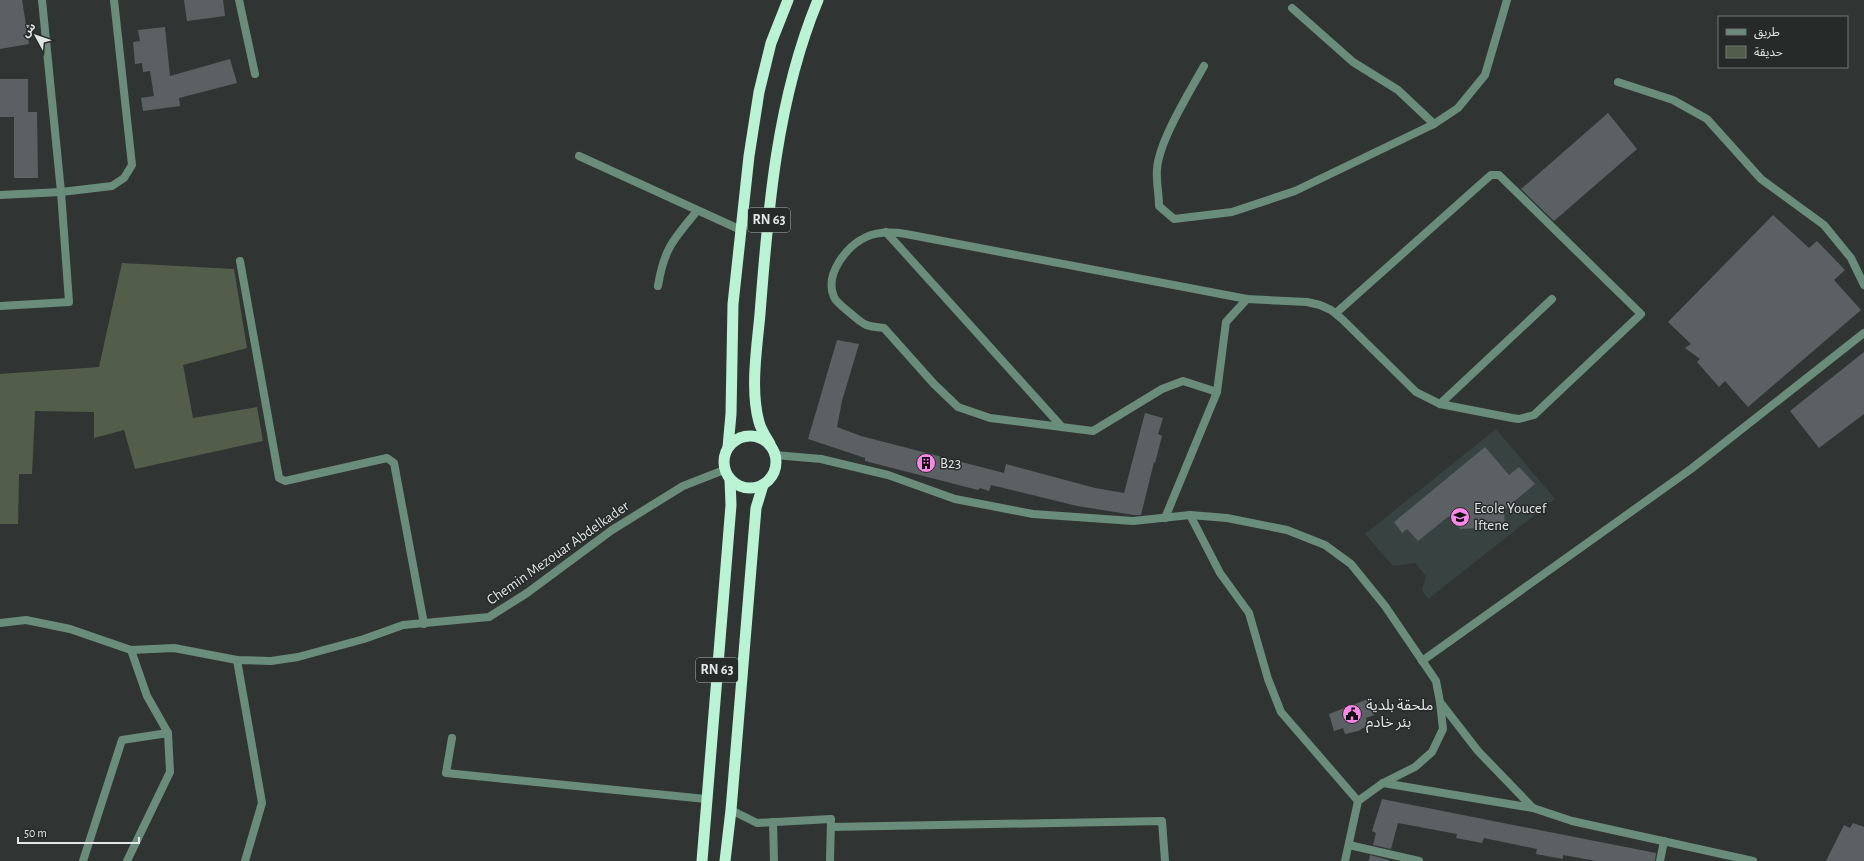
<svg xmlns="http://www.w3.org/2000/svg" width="1864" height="861" font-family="'Alegreya Sans','Noto Sans Arabic',sans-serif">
<rect width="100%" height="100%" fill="#303534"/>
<!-- built -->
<path fill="#374241" d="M1496 429 1555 499 1428 599 1422 590 1426 576 1415 563 1393 566 1365 534Z"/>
<!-- green -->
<path fill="#525e4a" d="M122 263 234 269 247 348 183 365 193 418 257 407 263 441 135 469 124 430 94 438V412L35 411 32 474H19L18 524H0V374L99 367Z"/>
<!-- building -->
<g fill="#5b6062">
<path d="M0 0H22L29 44 0 49Z"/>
<path d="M184 0H223L225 16 187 21Z"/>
<path d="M165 27 170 76 230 59 237 83 179 98 180 106 143 111 141 98 154 96 150 71 143 72 142 63 135 64 133 42 140 41 138 30Z"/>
<path d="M0 79H28V112H37L38 178H14V117H0Z"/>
<path d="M1608 113 1637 149 1554 221 1521 189Z"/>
<path d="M1773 215 1809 248 1817 241 1845 270 1834 280 1861 310 1748 407 1725 381 1719 387 1697 362 1700 359 1685 348 1691 344 1668 322Z"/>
<path d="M837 340 859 344 842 401 837 427 861 436 1004 473 1006 464 1095 488 1124 493 1145 413 1163 418 1158 434 1162 436 1155 463 1154 462 1141 515H1134L1077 506 991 485 989 491 980 488 978 490 865 461V458L808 439Z"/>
<path d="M1864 352V414L1819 448 1790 411Z"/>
<path d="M1485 447 1509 475 1519 467 1535 484 1504 510 1505 527 1460 529 1449 516 1418 541 1407 529 1402 533 1394 522Z"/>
<path d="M1368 699 1374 715 1366 718 1367 726 1358 731 1345 734 1343 728 1334 731 1329 714Z"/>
<path d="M1382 799 1656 853 1655 861H1596L1563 855V859L1536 854 1537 849 1484 838 1482 843 1456 838 1457 834 1398 823 1391 849 1373 845 1376 833 1372 831Z"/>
<path d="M1853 823 1864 827V861H1826L1844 825 1850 828Z"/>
<path d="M1370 855 1389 860 1388 861H1369Z"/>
</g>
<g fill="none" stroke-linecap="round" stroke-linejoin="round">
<!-- service -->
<g stroke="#698d7a" stroke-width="8">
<path d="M1440 404 1552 299"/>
<path d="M1349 845 1419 861"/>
</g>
<!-- minor -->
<g stroke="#698d7a" stroke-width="8">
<path d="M239 0 255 74"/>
<path d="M1292 8 1353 62 1398 90 1434 124"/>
<path d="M1204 66C1190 91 1159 141 1157 169 1156 181 1159 194 1159 206L1174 219 1232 212 1295 191 1434 124 1458 108 1485 75 1507 0"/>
<path d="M1618 82 1673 100 1707 119 1761 179 1824 225 1851 258 1864 285"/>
<path d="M579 156 741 230"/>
<path d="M0 195 61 192 112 186 124 178 132 165 114 0"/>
<path d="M886 232 1062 427"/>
<path d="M240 261 279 478 285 481 387 458 394 463 424 624"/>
<path d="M658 286C664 248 674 239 697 211"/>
<path d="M0 306 69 302 61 192 42 0"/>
<path d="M1217 392 1183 381 1162 389 1093 431 990 418 958 407 934 384 884 328C864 326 864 325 849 312 844 308 836 302 834 297 824 274 847 246 866 237 879 231 893 232 906 234L1247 299 1307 302 1320 305 1331 310 1342 319 1416 392 1440 404 1512 418 1519 419 1534 415 1641 314 1499 175H1491L1483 182 1336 313"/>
<path d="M1190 515 1220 573 1249 613 1268 679 1281 712 1358 801"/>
<path d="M1165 518 1217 392 1226 322 1247 299"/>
<path d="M237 660 262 803 245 861"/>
<path d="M1422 661 1691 469 1864 333"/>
<path d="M1440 702 1478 751 1533 808 1572 821 1753 861"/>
<path d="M452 738 446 773 706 799"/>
<path d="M1383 783 1533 808"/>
<path d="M731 810 757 823 831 819 830 861"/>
<path d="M773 822 774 861"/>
<path d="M831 827 1162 821 1165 861"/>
<path d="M83 861 122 740 168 733"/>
<path d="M127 861 170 772 168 733 147 696 131 650"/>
<path d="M1660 861 1664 841"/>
</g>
<!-- tertiary -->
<g stroke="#698d7a" stroke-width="8">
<path d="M775 455 821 459 888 475 955 499 1033 514 1133 521 1190 515 1227 518 1287 530 1325 545 1351 564 1385 606 1436 681 1440 702 1443 729 1432 752 1415 767 1383 783 1358 801 1345 861"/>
<path d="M0 623 26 620 70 629 131 650 174 648 237 660 271 661 298 657 364 639 403 625 489 617 527 593 612 530 683 486 724 470"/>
</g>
<!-- trunk -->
<g stroke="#baf2d4" stroke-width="11">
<circle cx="750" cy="462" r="26"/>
<path d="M770 444C766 437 761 430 759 422 750 390 757 347 760 314 768 208 777 99 818 0"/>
<path d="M728 447 731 414 733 304 749 156 759 92 771 43 788 0"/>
<path d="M702 861 731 505 730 480"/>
<path d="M725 861 731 810 756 508 763 485"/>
</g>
</g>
<!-- icons -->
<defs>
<symbol id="building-disc" viewBox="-11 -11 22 22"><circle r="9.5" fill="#fa87e8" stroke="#262b2a"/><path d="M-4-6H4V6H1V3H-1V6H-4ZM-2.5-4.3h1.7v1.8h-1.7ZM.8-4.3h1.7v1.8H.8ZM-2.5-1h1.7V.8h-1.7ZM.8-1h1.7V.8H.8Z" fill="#111"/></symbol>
<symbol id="school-disc" viewBox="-11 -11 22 22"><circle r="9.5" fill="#fa87e8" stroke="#262b2a"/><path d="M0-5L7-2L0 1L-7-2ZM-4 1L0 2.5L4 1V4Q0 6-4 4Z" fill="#111"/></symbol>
<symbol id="civic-disc" viewBox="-11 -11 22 22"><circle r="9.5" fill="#fa87e8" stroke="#262b2a"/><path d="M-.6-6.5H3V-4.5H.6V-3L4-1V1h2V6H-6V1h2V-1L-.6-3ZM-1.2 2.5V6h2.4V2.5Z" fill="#111"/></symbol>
</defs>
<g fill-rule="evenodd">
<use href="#building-disc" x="915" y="452" width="22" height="22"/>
<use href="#school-disc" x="1449" y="506" width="22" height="22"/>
<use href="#civic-disc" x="1341" y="703" width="22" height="22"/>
</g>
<g text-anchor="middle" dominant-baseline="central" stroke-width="3" stroke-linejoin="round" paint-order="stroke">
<!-- shield labels -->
<g fill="#262b2a" stroke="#aaaeae" stroke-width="1">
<rect x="748" y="208" width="42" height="24" rx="3"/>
<rect x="696" y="658" width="42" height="24" rx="3"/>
</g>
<g font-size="14" font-weight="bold" fill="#e3e6e6">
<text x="769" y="220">RN 63</text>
<text x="717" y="670">RN 63</text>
</g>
<!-- poi labels -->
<g font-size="15" fill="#e3e6e6" stroke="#262b2a" text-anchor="start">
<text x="940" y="463">B23</text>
<text x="1474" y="508">Ecole Youcef<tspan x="1474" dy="17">Iftene</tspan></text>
<text x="1366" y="705">ملحقة بلدية<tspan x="1366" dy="17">بئر خادم</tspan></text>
</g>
<!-- street labels -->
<g font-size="15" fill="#e3e6e6" stroke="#262b2a">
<text transform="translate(558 553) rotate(-35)">Chemin Mezouar Abdelkader</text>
</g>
</g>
<!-- legend -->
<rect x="1718" y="16" width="130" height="52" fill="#262b2a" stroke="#727675"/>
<rect x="1726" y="29" width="20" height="6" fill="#698d7a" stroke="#727675"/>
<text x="1754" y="36" font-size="12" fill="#e3e6e6">طريق</text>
<rect x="1726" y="46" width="20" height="12" fill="#525e4a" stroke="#727675"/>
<text x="1754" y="56" font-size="12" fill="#e3e6e6">حديقة</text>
<!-- north arrow -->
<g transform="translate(36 36) rotate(310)" stroke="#262b2a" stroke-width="3" paint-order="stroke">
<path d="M0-3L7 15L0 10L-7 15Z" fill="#e3e6e6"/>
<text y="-6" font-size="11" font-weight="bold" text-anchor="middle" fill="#e3e6e6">ش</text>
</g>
<!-- scale -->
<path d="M18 837v6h121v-6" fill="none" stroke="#e3e6e6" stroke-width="2"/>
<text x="24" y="837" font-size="12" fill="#e3e6e6" stroke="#262b2a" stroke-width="3" paint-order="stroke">50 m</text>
</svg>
